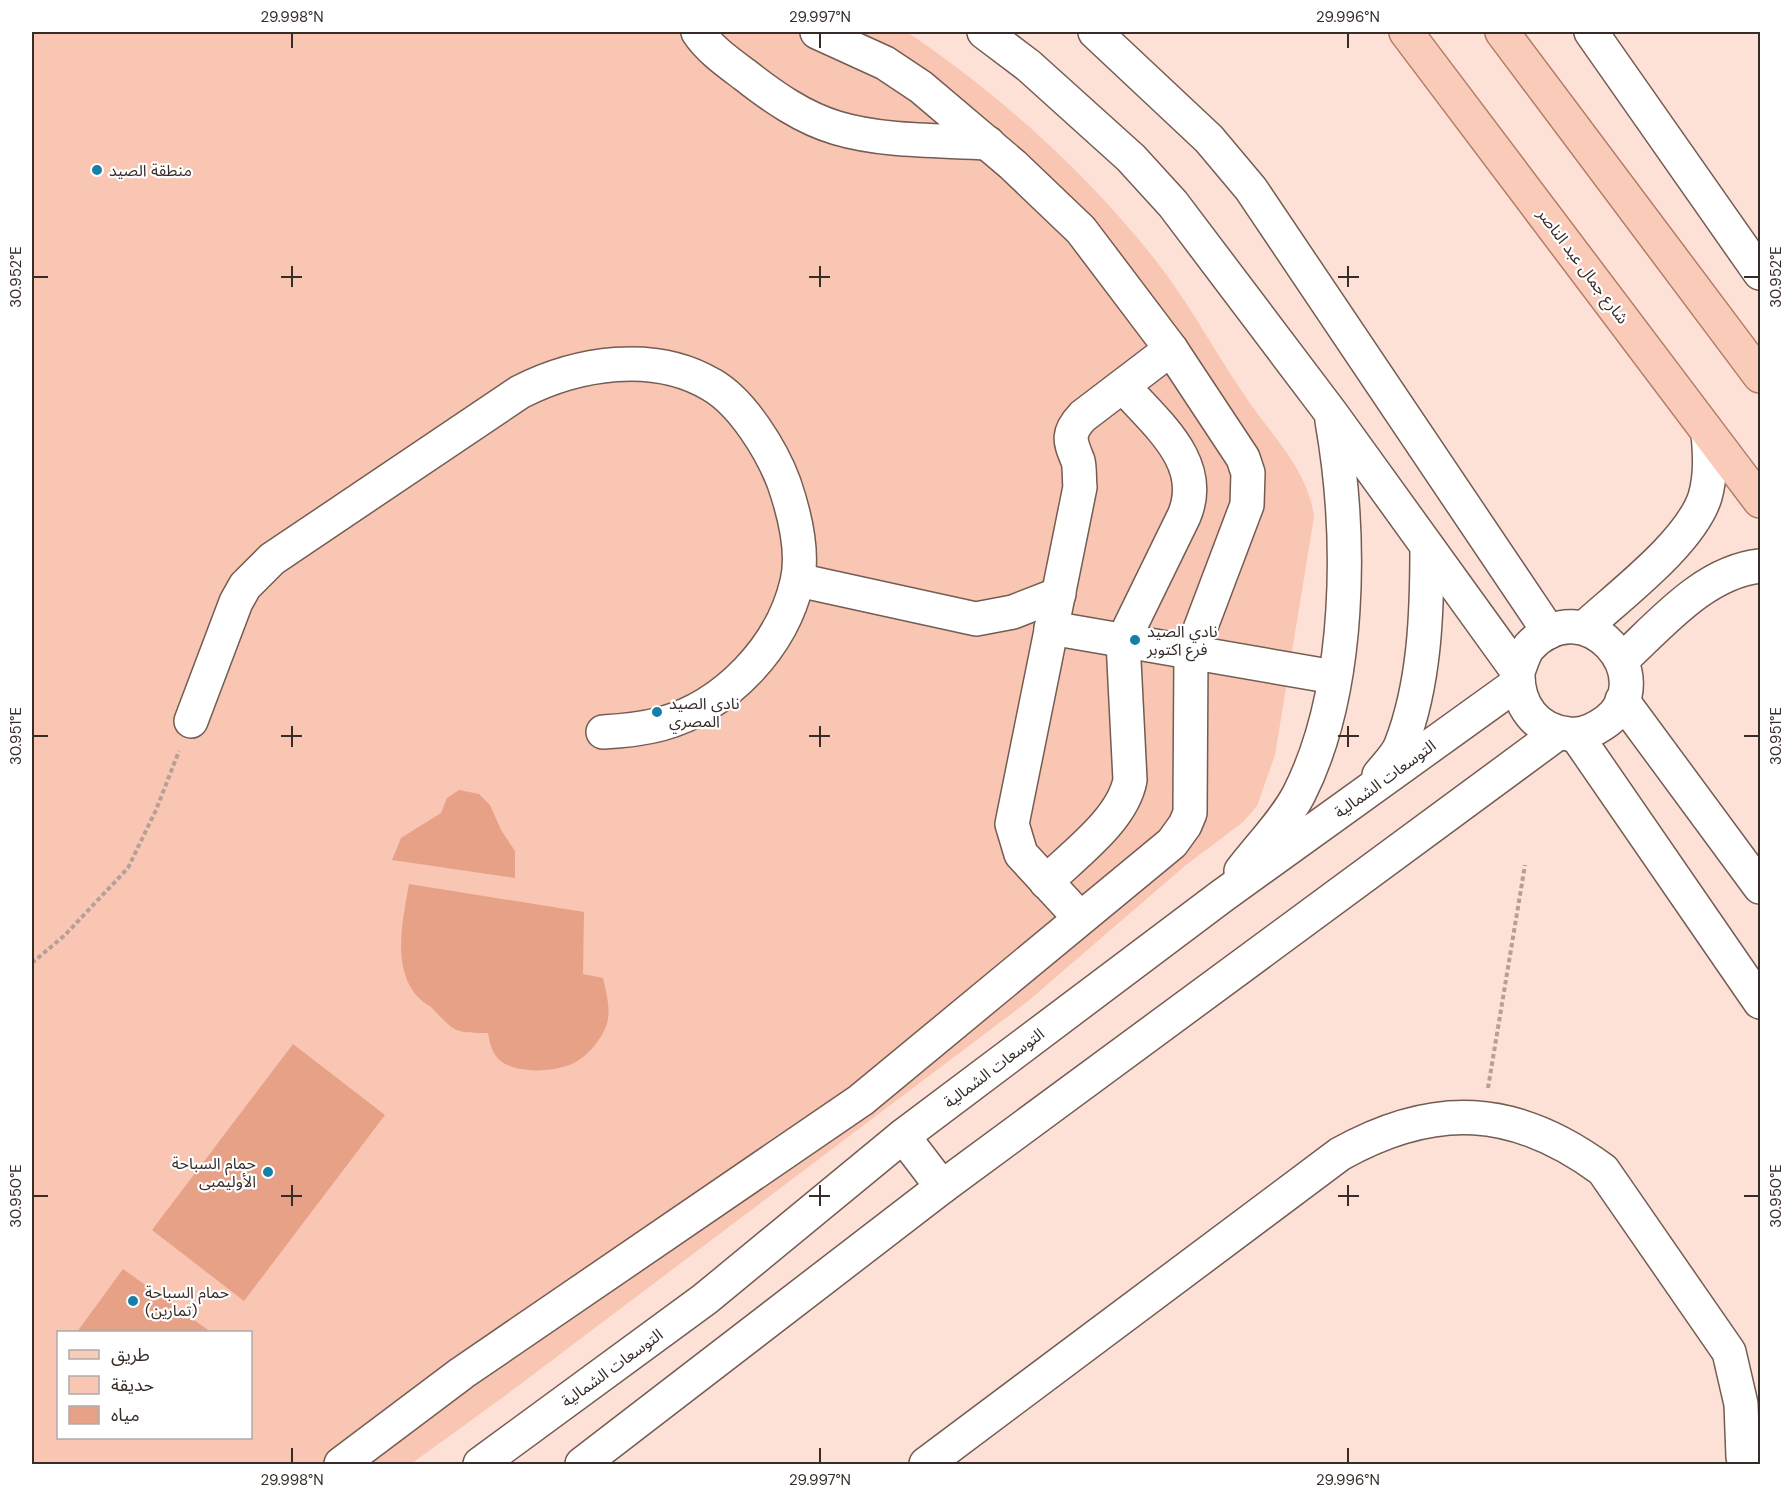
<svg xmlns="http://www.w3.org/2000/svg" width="1792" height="1496" font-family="'DM Sans','Noto Sans Arabic',sans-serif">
<rect width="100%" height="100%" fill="#fee1d6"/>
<!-- green -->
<path fill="#f8c6b3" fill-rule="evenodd" d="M32 32H907C1002 96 1093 178 1163 270 1193 310 1217 355 1245 396 1271 435 1308 469 1314 517L1275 755 1257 806 1243 822 1186 865 1027 1002 506 1395 411 1464H32ZM58 1332H250V1438H58Z"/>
<!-- water -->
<g fill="#e6a187">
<path d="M459 790 479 794 490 805 501 830 515 851V878L392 860 401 838 441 813 447 798Z"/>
<path d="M409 884 584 912 583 974 603 978C606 991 610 1006 608 1019 605 1036 589 1055 574 1063 556 1072 519 1074 502 1062 492 1055 490 1044 488 1033 454 1033 455 1032 432 1008 429 1005 424 1003 421 1000 390 971 403 920 409 884Z"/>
<path d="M293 1044 385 1115 244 1301 152 1230Z"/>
<path d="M123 1269 211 1332H77Z"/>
</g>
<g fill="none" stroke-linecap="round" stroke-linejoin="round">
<defs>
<g id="minor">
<path d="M698 32C709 49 729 63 745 75 773 97 803 118 837 128 884 142 939 140 988 143"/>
<path d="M984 32 1029 66 1131 158 1173 204 1331 413 1518 672C1517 705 1536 731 1569 734 1584 736 1596 729 1607 721 1663 678 1585 586 1529 647 1524 653 1521 664 1518 672"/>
<path d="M1095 32 1209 139 1251 189 1549 632"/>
<path d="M1591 32 1760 273"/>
<path d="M798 580 976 619 1013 612 1059 594"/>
<path d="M1051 628 1334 677"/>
<path d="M1584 628C1620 595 1690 543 1705 497 1711 476 1710 455 1708 433"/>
<path d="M1622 660C1661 624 1704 572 1760 566"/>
<path d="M1622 700 1760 887"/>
<path d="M191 721 236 602 245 586 272 559 520 392C577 363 654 350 712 385 743 403 772 451 784 483 794 512 804 552 797 582 782 647 726 706 661 724 642 729 623 731 603 732"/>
<path d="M1576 735 1760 1002"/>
<path d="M1379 775C1386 766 1397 756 1401 745 1425 683 1427 612 1427 547"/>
<path d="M1241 871C1260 846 1285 821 1299 794 1352 689 1352 535 1332 421"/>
<path d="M1046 882C1075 854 1123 819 1130 780L1123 641 1184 516C1207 462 1155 423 1123 386"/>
<path d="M1080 918 1021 854 1012 824 1080 487C1079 479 1080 469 1078 461 1070 441 1066 434 1083 416L1171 349"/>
<path d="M903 1136 942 1187"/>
<path d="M341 1464 462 1373 861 1100 1172 843 1185 825 1190 813 1191 653 1247 505 1248 473 1243 458 1171 349 1081 230 1013 165 921 87 885 63 817 32"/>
<path d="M480 1464 705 1299 903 1136 1222 896 1518 683"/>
<path d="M582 1464 942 1187 1558 733"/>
<path d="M926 1464 1340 1154C1435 1101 1515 1105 1603 1170L1729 1352 1741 1404 1743 1457"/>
</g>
<g id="major">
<path d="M1406 32 1760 501"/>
<path d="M1502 32 1760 376"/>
</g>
</defs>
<!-- minor casing -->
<use href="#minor" stroke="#745c52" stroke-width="36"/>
<!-- major casing -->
<use href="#major" stroke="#b47d68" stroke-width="36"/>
<!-- path -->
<g stroke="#b69f97" stroke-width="4" stroke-dasharray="4.5 3" stroke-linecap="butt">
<path d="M32 963 65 935 128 868 156 810 179 751"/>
<path d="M1488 1088 1525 865"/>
</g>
<!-- minor -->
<use href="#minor" stroke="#fff" stroke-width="33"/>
<!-- major -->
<use href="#major" stroke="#facbb9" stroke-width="33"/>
</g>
<!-- ticks -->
<path fill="none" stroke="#372c28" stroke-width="2" d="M292 33V48M820 33V48M1348 33V48M292 266V287M820 266V287M1348 266V287M33 277H48M281 277H302M809 277H830M1338 277H1359M1744 277H1759M292 726V747M820 726V747M1348 726V747M33 736H48M281 736H302M809 736H830M1338 736H1359M1744 736H1759M292 1185V1206M820 1185V1206M1348 1185V1206M33 1196H48M281 1196H302M809 1196H830M1338 1196H1359M1744 1196H1759M292 1448V1463M820 1448V1463M1348 1448V1463"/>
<!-- markers -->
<g fill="#147fa8" stroke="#fff" stroke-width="2">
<circle cx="97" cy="170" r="6"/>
<circle cx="1135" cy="640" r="6"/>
<circle cx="657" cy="712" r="6"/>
<circle cx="268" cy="1172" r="6"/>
<circle cx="133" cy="1301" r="6"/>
</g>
<g text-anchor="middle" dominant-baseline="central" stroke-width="4.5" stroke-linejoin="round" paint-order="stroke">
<!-- poi labels -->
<g font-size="16" fill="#372c28" stroke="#fff" text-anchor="start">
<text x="109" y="170">منطقة الصيد</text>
<text x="1147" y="631">نادي الصيد<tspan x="1147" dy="18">فرع اكتوبر</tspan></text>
<text x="669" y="703">نادى الصيد<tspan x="669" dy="18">المصري</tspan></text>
<text x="256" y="1163" text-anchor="end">حمام السباحة<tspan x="256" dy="18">الأوليمبى</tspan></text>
<text x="145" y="1292">حمام السباحة<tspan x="145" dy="18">(تمارين)</tspan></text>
</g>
<!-- street labels -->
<g font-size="16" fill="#372c28" stroke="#fff">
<text transform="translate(1583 266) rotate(53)">شارع جمال عبد الناصر</text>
<text transform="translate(1385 779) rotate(-36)">التوسعات الشمالية</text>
<text transform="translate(994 1068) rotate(-37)">التوسعات الشمالية</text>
<text transform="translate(612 1368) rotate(-36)">التوسعات الشمالية</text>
</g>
</g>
<!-- border -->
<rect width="1792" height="1496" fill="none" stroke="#ffffff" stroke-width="66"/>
<!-- legend -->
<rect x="57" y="1331" width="195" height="108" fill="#ffffff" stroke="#afaba9" stroke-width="1.5"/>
<rect x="69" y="1350" width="30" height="9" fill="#facbb9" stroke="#afaba9" stroke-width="1.5"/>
<text x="111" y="1361" font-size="18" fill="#372c28">طريق</text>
<rect x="69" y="1376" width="30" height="18" fill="#f8c6b3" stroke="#afaba9" stroke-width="1.5"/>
<text x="111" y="1391" font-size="18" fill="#372c28">حديقة</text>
<rect x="69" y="1406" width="30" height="18" fill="#e6a187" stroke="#afaba9" stroke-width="1.5"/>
<text x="111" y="1421" font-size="18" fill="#372c28">مياه</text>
<rect x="33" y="33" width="1726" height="1430" fill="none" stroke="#372c28" stroke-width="2"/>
<g font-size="15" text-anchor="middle" fill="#372c28">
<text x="292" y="22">29.998°N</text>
<text x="820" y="22">29.997°N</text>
<text x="1348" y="22">29.996°N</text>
<text transform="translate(1776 277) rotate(-90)" y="5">30.952°E</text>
<text transform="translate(16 277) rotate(-90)" y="5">30.952°E</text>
<text transform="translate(1776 736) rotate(-90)" y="5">30.951°E</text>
<text transform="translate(16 736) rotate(-90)" y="5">30.951°E</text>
<text transform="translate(1776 1196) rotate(-90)" y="5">30.950°E</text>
<text transform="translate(16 1196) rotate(-90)" y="5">30.950°E</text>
<text x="292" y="1485">29.998°N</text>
<text x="820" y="1485">29.997°N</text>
<text x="1348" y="1485">29.996°N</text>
</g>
</svg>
